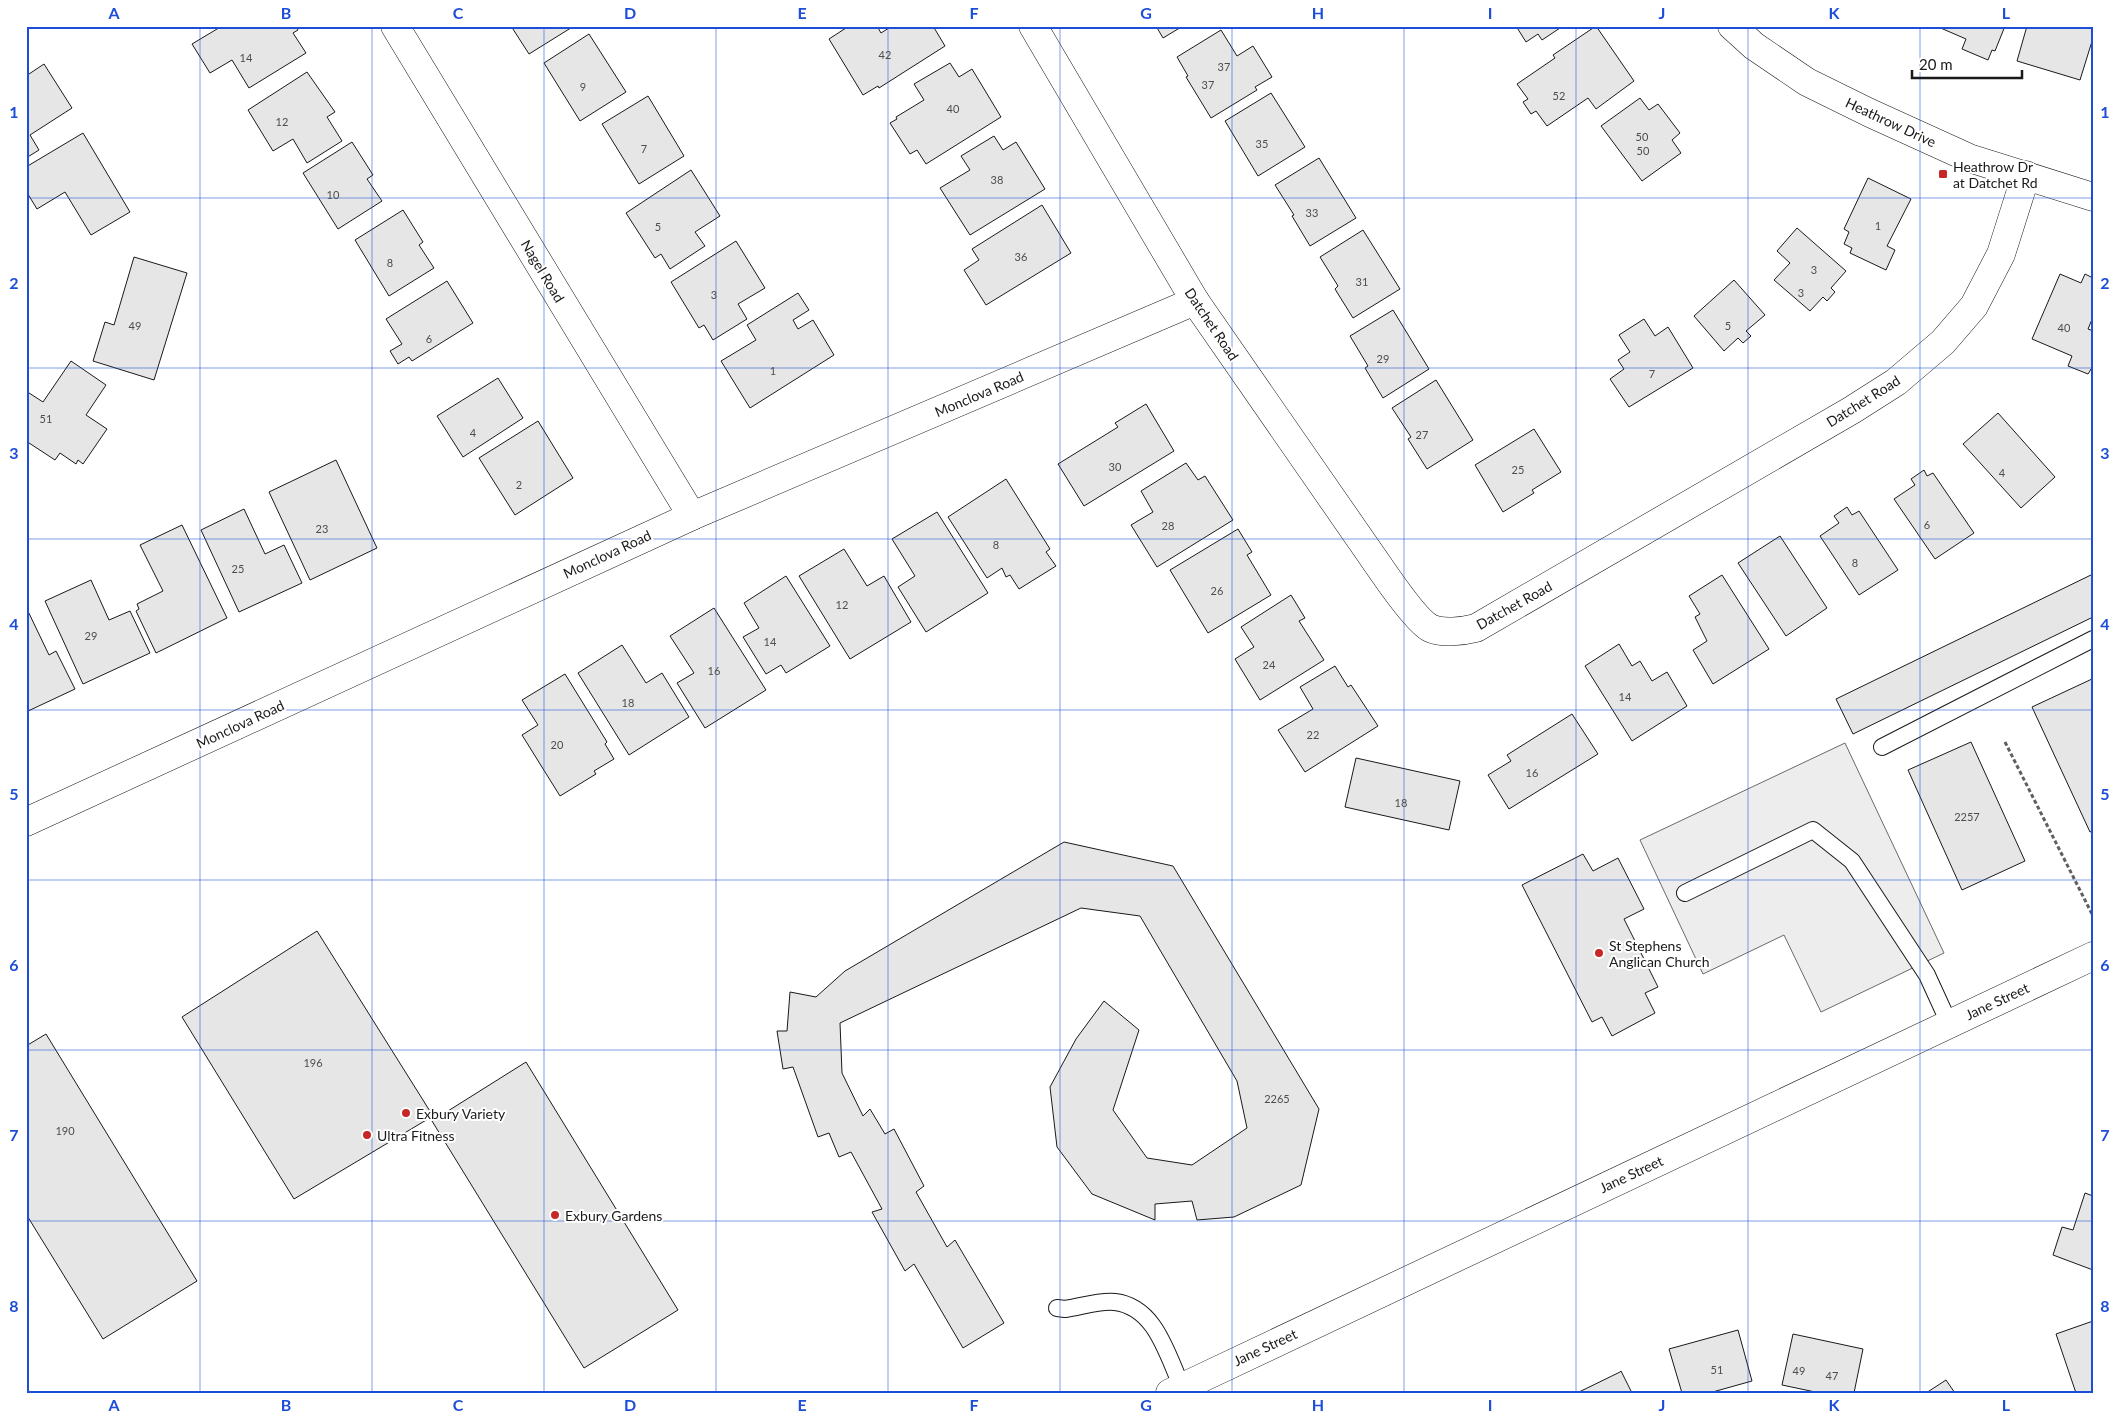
<svg xmlns="http://www.w3.org/2000/svg" width="2119" height="1419" font-family="Lato,sans-serif">
<rect width="100%" height="100%" fill="#fff"/>
<!-- built -->
<path fill="#ededed" stroke="#6a6a6a" d="M1845 743 1944 953 1821 1012 1784 935 1703 974 1640 840Z"/>
<!-- building -->
<g fill="#e6e6e6" stroke="#1a1a1a">
<path d="M222 26H296L298 30 293 33 306 53 249 88 232 60 210 73 192 44Z"/>
<path d="M511 26H574L529 54Z"/>
<path d="M849 26H877L881 33 892 26H933L945 46 879 88 878 86 863 95 829 39Z"/>
<path d="M1156 26H1183L1163 38Z"/>
<path d="M1516 26H1563L1542 40 1538 34 1526 42Z"/>
<path d="M1596 26 1634 81 1596 109 1588 98 1547 126 1536 111 1531 114 1523 102 1528 99 1517 84 1555 58 1553 55Z"/>
<path d="M1936 26H2005L1995 51 1992 50 1988 60 1962 49 1966 39Z"/>
<path d="M2027 26H2093V38L2080 80 2017 61Z"/>
<path d="M1221 30 1237 56 1253 46 1272 77 1255 87 1257 90 1211 118 1186 77 1188 76 1177 57Z"/>
<path d="M589 34 626 92 580 121 544 63Z"/>
<path d="M950 63 959 77 972 69 1001 117 926 164 917 150 910 154 890 123 897 119 896 117 924 100 914 84Z"/>
<path d="M44 64 72 108 30 135 39 150 26 158V76Z"/>
<path d="M307 72 335 112 327 117 342 141 307 163 293 139 273 151 248 110Z"/>
<path d="M1271 93 1305 147 1258 176 1225 121Z"/>
<path d="M648 96 684 156 639 184 602 124Z"/>
<path d="M1640 98 1649 110 1658 104 1680 133 1672 140 1681 153 1642 181 1601 126Z"/>
<path d="M83 133 130 212 91 235 65 192 37 209 26 191V167Z"/>
<path d="M994 136 1003 150 1016 142 1045 189 970 235 940 188 970 170 961 156Z"/>
<path d="M352 142 373 175 367 179 382 201 338 229 303 173Z"/>
<path d="M1319 158 1356 218 1310 246 1292 216 1294 215 1275 185Z"/>
<path d="M691 170 720 216 695 232 705 246 670 269 661 254 655 258 626 213Z"/>
<path d="M1868 178 1911 199 1887 246 1895 250 1886 270 1850 253 1852 248 1844 244 1849 232 1844 229Z"/>
<path d="M1042 205 1071 253 986 305 964 270 979 260 972 249Z"/>
<path d="M403 210 423 242 419 245 434 268 389 296 355 240Z"/>
<path d="M1797 228 1846 271 1831 288 1835 292 1827 301 1823 297 1810 311 1774 280 1790 263 1777 251Z"/>
<path d="M1363 230 1400 289 1353 318 1335 289 1338 286 1320 257Z"/>
<path d="M736 241 765 288 738 304 747 319 713 340 704 325 699 328 671 282Z"/>
<path d="M134 257 187 273 154 380 93 361 105 322 114 325Z"/>
<path d="M2060 274 2081 283 2085 274 2093 278V317L2088 329 2093 331V366L2088 374 2068 366 2072 356 2032 339Z"/>
<path d="M1734 280 1765 315 1746 331 1751 336 1743 343 1738 338 1724 351 1694 316Z"/>
<path d="M447 281 473 323 412 361 409 357 398 364 390 351 402 344 386 319Z"/>
<path d="M798 293 809 310 793 320 798 329 813 320 834 355 750 408 721 361 756 340 747 325Z"/>
<path d="M1393 310 1429 369 1383 398 1365 368 1368 366 1350 336Z"/>
<path d="M1644 319 1655 336 1668 327 1693 368 1629 407 1610 379 1624 369 1618 360 1630 352 1619 335Z"/>
<path d="M71 361 106 385 86 415 107 429 83 464 78 460 76 464 60 453 55 460 26 441V391L43 402Z"/>
<path d="M498 378 523 418 463 457 437 416Z"/>
<path d="M1436 380 1473 440 1427 469 1408 439 1411 437 1392 408Z"/>
<path d="M1146 404 1174 451 1084 506 1058 464 1118 427 1115 423Z"/>
<path d="M1998 413 2055 477 2021 508 1963 444Z"/>
<path d="M538 421 573 478 515 515 479 458Z"/>
<path d="M1534 429 1561 472 1532 490 1534 493 1503 512 1475 465Z"/>
<path d="M336 460 377 548 310 580 269 492Z"/>
<path d="M1186 463 1198 480 1205 476 1233 520 1157 567 1131 525 1153 512 1141 491Z"/>
<path d="M1924 470 1927 476 1933 473 1974 533 1935 559 1894 499 1915 485 1911 479Z"/>
<path d="M1006 479 1050 549 1046 552 1056 566 1019 589 1010 575 1006 577 1002 568 987 578 948 517Z"/>
<path d="M1847 507 1852 515 1859 511 1898 570 1859 595 1820 536 1839 523 1834 516Z"/>
<path d="M244 509 265 554 284 545 302 583 239 612 201 530Z"/>
<path d="M937 512 988 593 926 632 898 587 915 576 892 539Z"/>
<path d="M182 525 227 618 156 653 136 611 139 609 137 604 163 591 140 545Z"/>
<path d="M1238 529 1252 552 1247 555 1271 595 1208 633 1170 570Z"/>
<path d="M1780 536 1827 608 1786 636 1738 563Z"/>
<path d="M844 549 867 586 884 576 911 622 850 659 799 576Z"/>
<path d="M2093 574V617L1853 734 1836 699Z"/>
<path d="M1722 575 1769 649 1713 684 1693 650 1707 641 1695 617 1700 614 1689 596Z"/>
<path d="M786 576 830 646 786 673 781 665 766 674 743 637 759 628 744 603Z"/>
<path d="M91 580 109 620 130 611 150 653 83 684 45 601Z"/>
<path d="M1291 595 1305 618 1299 621 1324 660 1260 700 1235 659 1254 647 1241 627Z"/>
<path d="M26 607 49 655 56 651 75 689 26 712Z"/>
<path d="M714 608 766 690 705 728 677 683 694 673 670 636Z"/>
<path d="M1619 644 1632 666 1640 661 1652 681 1667 672 1687 706 1632 741 1585 666Z"/>
<path d="M622 645 646 683 662 673 689 717 629 755 578 673Z"/>
<path d="M1335 666 1348 687 1351 685 1378 726 1305 772 1278 730 1313 709 1300 687Z"/>
<path d="M565 674 607 742 605 744 614 759 594 771 596 774 560 796 522 735 538 725 522 700Z"/>
<path d="M2092 679 2093 831 2090 832 2032 707Z"/>
<path d="M1572 714 1598 754 1509 809 1488 775 1511 761 1507 755Z"/>
<path d="M1971 742 2025 861 1962 890 1908 770Z"/>
<path d="M1356 758 1460 781 1449 830 1345 807Z"/>
<path d="M1064 842 1173 866 1319 1109 1301 1185 1234 1217 1197 1220 1192 1201 1155 1204V1220L1092 1194 1057 1147 1050 1087 1076 1039 1104 1001 1139 1030 1113 1110 1147 1158 1192 1165 1247 1128 1237 1081 1140 916 1081 908 840 1023 842 1073 863 1116 870 1109 885 1134 894 1129 924 1186 916 1192 947 1247 955 1240 1004 1323 963 1348 914 1264 905 1271 872 1212 882 1209 851 1152 839 1157 829 1133 818 1137 793 1067 783 1069 777 1031H787L790 992 816 997 845 971Z"/>
<path d="M1583 854 1593 871 1618 858 1644 909 1624 919 1658 987 1645 993 1655 1013 1612 1036 1602 1017 1592 1022 1522 885Z"/>
<path d="M317 931 433 1116 294 1199 182 1017Z"/>
<path d="M46 1034 197 1281 103 1339 26 1214V1046Z"/>
<path d="M526 1062 678 1310 584 1368 432 1121Z"/>
<path d="M2085 1193 2093 1196V1270L2053 1255 2062 1227 2073 1230Z"/>
<path d="M2093 1321V1393H2076L2056 1334Z"/>
<path d="M1738 1330 1752 1381 1709 1393H1682L1669 1349Z"/>
<path d="M1793 1334 1863 1349 1854 1393H1820L1782 1385Z"/>
<path d="M1621 1371 1632 1393H1577L1620 1372Z"/>
<path d="M1946 1380 1955 1393H1926Z"/>
</g>
<g fill="none" stroke-linecap="round" stroke-linejoin="round">
<defs>
<g id="lane">
<path d="M1882 747 2093 639"/>
<path d="M1685 893 1813 830 1852 861 1927 975 1949 1023"/>
<path d="M1057 1308 1065 1309C1080 1307 1100 1300 1115 1302 1156 1307 1167 1355 1182 1387"/>
</g>
<g id="street">
<path d="M395 26 692 516"/>
<path d="M1033 26 1195 301 1383 572C1392 585 1417 621 1430 628 1442 634 1464 631 1476 628L1852 410 1896 382 1943 342 1974 306 2001 254 2026 175"/>
<path d="M1732 26 1754 46 1807 82 1870 113 1969 158 2093 197"/>
<path d="M26 822 692 516 1195 301"/>
</g>
<path id="secondary" d="M1170 1393 2093 956"/>
</defs>
<!-- lane casing -->
<use href="#lane" stroke="#1a1a1a" stroke-width="18"/>
<!-- street casing -->
<use href="#street" stroke="#1a1a1a" stroke-width="29"/>
<!-- secondary casing -->
<use href="#secondary" stroke="#1a1a1a" stroke-width="29"/>
<!-- path -->
<path stroke="#5f5f5f" stroke-width="3" stroke-dasharray="4 2.5" stroke-linecap="butt" d="M2005 742 2093 916"/>
<!-- lane -->
<use href="#lane" stroke="#fff" stroke-width="16"/>
<!-- street -->
<use href="#street" stroke="#fff" stroke-width="28"/>
<!-- secondary -->
<use href="#secondary" stroke="#fff" stroke-width="28"/>
</g>
<!-- grid -->
<path fill="none" stroke="#1d4ed8" stroke-width="1" stroke-opacity="0.55" d="M200 26V1393M372 26V1393M544 26V1393M716 26V1393M888 26V1393M1060 26V1393M1232 26V1393M1404 26V1393M1576 26V1393M1748 26V1393M1920 26V1393M26 198H2093M26 368H2093M26 539H2093M26 710H2093M26 880H2093M26 1050H2093M26 1221H2093"/>
<!-- markers -->
<g fill="#c62828" stroke="#fff" stroke-width="2">
<rect x="1938" y="169" width="10" height="10" rx="2.5"/>
<circle cx="1599" cy="953" r="5"/>
<circle cx="406" cy="1113" r="5"/>
<circle cx="367" cy="1135" r="5"/>
<circle cx="555" cy="1215" r="5"/>
</g>
<g text-anchor="middle" dominant-baseline="central" stroke-width="4" stroke-linejoin="round" paint-order="stroke">
<!-- number labels -->
<g font-size="11" fill="#4d4d4d">
<text x="885" y="54">42</text>
<text x="246" y="57">14</text>
<text x="1224" y="66">37</text>
<text x="1208" y="84">37</text>
<text x="583" y="86">9</text>
<text x="1559" y="95">52</text>
<text x="953" y="108">40</text>
<text x="282" y="121">12</text>
<text x="1642" y="136">50</text>
<text x="1262" y="143">35</text>
<text x="644" y="148">7</text>
<text x="1643" y="150">50</text>
<text x="997" y="179">38</text>
<text x="333" y="194">10</text>
<text x="1312" y="212">33</text>
<text x="1878" y="225">1</text>
<text x="658" y="226">5</text>
<text x="1021" y="256">36</text>
<text x="390" y="262">8</text>
<text x="1814" y="269">3</text>
<text x="1362" y="281">31</text>
<text x="1801" y="292">3</text>
<text x="714" y="294">3</text>
<text x="135" y="325">49</text>
<text x="1728" y="325">5</text>
<text x="2064" y="327">40</text>
<text x="429" y="338">6</text>
<text x="1383" y="358">29</text>
<text x="773" y="370">1</text>
<text x="1652" y="373">7</text>
<text x="46" y="418">51</text>
<text x="473" y="432">4</text>
<text x="1422" y="434">27</text>
<text x="1115" y="466">30</text>
<text x="1518" y="469">25</text>
<text x="2002" y="472">4</text>
<text x="519" y="484">2</text>
<text x="1927" y="524">6</text>
<text x="1168" y="525">28</text>
<text x="322" y="528">23</text>
<text x="996" y="544">8</text>
<text x="1855" y="562">8</text>
<text x="238" y="568">25</text>
<text x="1217" y="590">26</text>
<text x="842" y="604">12</text>
<text x="91" y="635">29</text>
<text x="770" y="641">14</text>
<text x="1269" y="664">24</text>
<text x="714" y="670">16</text>
<text x="1625" y="696">14</text>
<text x="628" y="702">18</text>
<text x="1313" y="734">22</text>
<text x="557" y="744">20</text>
<text x="1532" y="772">16</text>
<text x="1401" y="802">18</text>
<text x="1967" y="816">2257</text>
<text x="313" y="1062">196</text>
<text x="1277" y="1098">2265</text>
<text x="65" y="1130">190</text>
<text x="1717" y="1369">51</text>
<text x="1799" y="1370">49</text>
<text x="1832" y="1375">47</text>
</g>
<!-- street labels -->
<g font-size="14" fill="#1a1a1a" stroke="#fff">
<text transform="translate(1891 122) rotate(25)">Heathrow Drive</text>
<text transform="translate(543 271) rotate(59)">Nagel Road</text>
<text transform="translate(1212 324) rotate(56)">Datchet Road</text>
<text transform="translate(979 394) rotate(-23)">Monclova Road</text>
<text transform="translate(1863 401) rotate(-32)">Datchet Road</text>
<text transform="translate(607 554) rotate(-25)">Monclova Road</text>
<text transform="translate(1514 605) rotate(-29)">Datchet Road</text>
<text transform="translate(240 724) rotate(-25)">Monclova Road</text>
<text transform="translate(1997 1001) rotate(-25)">Jane Street</text>
<text transform="translate(1631 1174) rotate(-25)">Jane Street</text>
<text transform="translate(1265 1347) rotate(-25)">Jane Street</text>
</g>
<!-- poi labels -->
<g font-size="14" fill="#1a1a1a" stroke="#fff" text-anchor="start">
<text x="1953" y="166">Heathrow Dr<tspan x="1953" dy="16">at Datchet Rd</tspan></text>
<text x="1609" y="945">St Stephens<tspan x="1609" dy="16">Anglican Church</tspan></text>
<text x="416" y="1113">Exbury Variety</text>
<text x="377" y="1135">Ultra Fitness</text>
<text x="565" y="1215">Exbury Gardens</text>
</g>
</g>
<!-- border -->
<rect width="2119" height="1419" fill="none" stroke="#ffffff" stroke-width="55"/>
<!-- scale -->
<path d="M1912 70v8h110v-8" fill="none" stroke="#1a1a1a" stroke-width="2.5"/>
<text x="1919" y="70" font-size="15" fill="#1a1a1a" stroke="#ffffff" stroke-width="4" paint-order="stroke">20 m</text>
<rect x="28" y="28" width="2064" height="1364" fill="none" stroke="#1d4ed8" stroke-width="2"/>
<g font-size="16" text-anchor="middle" font-weight="bold" fill="#1d4ed8">
<text x="114" y="19">A</text>
<text x="286" y="19">B</text>
<text x="458" y="19">C</text>
<text x="630" y="19">D</text>
<text x="802" y="19">E</text>
<text x="974" y="19">F</text>
<text x="1146" y="19">G</text>
<text x="1318" y="19">H</text>
<text x="1490" y="19">I</text>
<text x="1662" y="19">J</text>
<text x="1834" y="19">K</text>
<text x="2006" y="19">L</text>
<text x="14" y="118">1</text>
<text x="2105" y="118">1</text>
<text x="14" y="289">2</text>
<text x="2105" y="289">2</text>
<text x="14" y="459">3</text>
<text x="2105" y="459">3</text>
<text x="14" y="630">4</text>
<text x="2105" y="630">4</text>
<text x="14" y="800">5</text>
<text x="2105" y="800">5</text>
<text x="14" y="971">6</text>
<text x="2105" y="971">6</text>
<text x="14" y="1141">7</text>
<text x="2105" y="1141">7</text>
<text x="14" y="1312">8</text>
<text x="2105" y="1312">8</text>
<text x="114" y="1411">A</text>
<text x="286" y="1411">B</text>
<text x="458" y="1411">C</text>
<text x="630" y="1411">D</text>
<text x="802" y="1411">E</text>
<text x="974" y="1411">F</text>
<text x="1146" y="1411">G</text>
<text x="1318" y="1411">H</text>
<text x="1490" y="1411">I</text>
<text x="1662" y="1411">J</text>
<text x="1834" y="1411">K</text>
<text x="2006" y="1411">L</text>
</g>
</svg>
